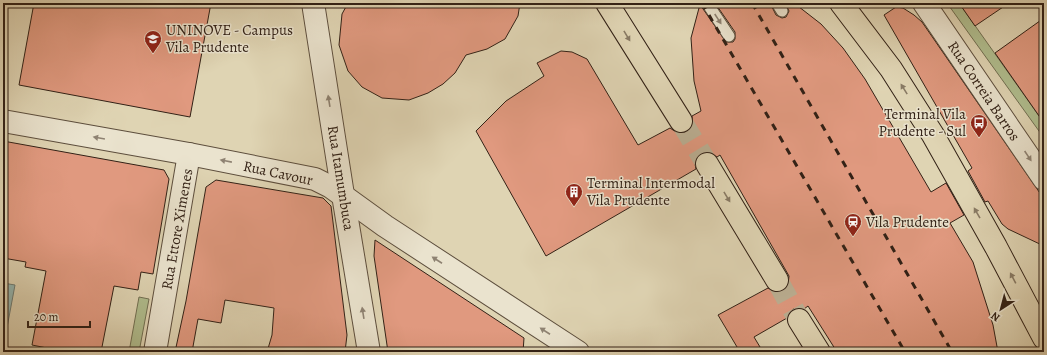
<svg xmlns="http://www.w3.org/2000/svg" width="1047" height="355" font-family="Alegreya,serif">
<rect width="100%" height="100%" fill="#dfd4b3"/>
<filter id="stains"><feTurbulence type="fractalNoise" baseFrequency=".005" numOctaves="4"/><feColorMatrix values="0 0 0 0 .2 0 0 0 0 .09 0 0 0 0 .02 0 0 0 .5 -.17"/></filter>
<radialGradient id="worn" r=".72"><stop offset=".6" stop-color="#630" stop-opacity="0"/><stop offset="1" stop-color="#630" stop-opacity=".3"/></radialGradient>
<!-- green -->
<g fill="#b0bd8e" stroke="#716f52">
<path d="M947 3H959L1044 123V138Z"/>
<path d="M139 297 149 299 139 352H129Z"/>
</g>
<!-- water -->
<path fill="#95b7b2" stroke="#6d7b74" d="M3 283 15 285 3 349Z"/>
<!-- building -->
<g fill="#e0997f" stroke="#322116">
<path d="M34 3H211L190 117 19 85Z"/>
<path d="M348 3H520L518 16 505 39 487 49 466 55 455 73 443 84 428 93 409 100 382 98 362 87 348 71 339 45 342 14Z"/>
<path d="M715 3H770L776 15 782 18 786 17 789 11 785 3H794L821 24 843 48 865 79 931 192 946 183 964 215 950 223 973 262 993 325 998 352H837L808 306 804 309H793L787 318 754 337 763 352H740L718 315 768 288 777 292 783 291 788 286 789 276 720 155 717 157 707 152 701 153 696 158 695 164 696 169 546 256 476 131 506 101 544 76 537 63 561 51 572 52 587 59 638 145 670 128 676 132 682 133 687 132 692 126V116L701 111 694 81 691 38 699 8 701 6 726 42H733L735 39V32Z"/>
<path d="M959 3H1009L975 26Z"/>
<path d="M896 7 903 8 914 15 922 22 1044 199V246L1008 229 1002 224 988 201 985 202 968 171 972 168 884 15Z"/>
<path d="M1044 18V123L995 53Z"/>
<path d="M3 141 164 170 169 179 153 274 141 272 138 290 114 286 101 352H67L32 345 46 271 25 267 26 262 3 258Z"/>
<path d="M216 180 323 198 331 206 347 335 345 352H267L272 335 274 308 225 300 221 323 198 319 192 352H175L186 301 206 187Z"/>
<path d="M375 240 524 338 523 352H388L374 256Z"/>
</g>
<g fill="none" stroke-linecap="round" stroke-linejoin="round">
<!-- trunk-tunnel -->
<g stroke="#bcb094" stroke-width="22" stroke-dasharray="22 11" stroke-linecap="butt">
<path d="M681 121 707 164"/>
<path d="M777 280 799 320"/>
</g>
<defs>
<g id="service">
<path d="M707 3 729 36"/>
<path d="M777 3 782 11"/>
</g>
<g id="minor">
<path d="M924 3 1044 179"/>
<path d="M343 195 369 352"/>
<path d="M155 352 189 154"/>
</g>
<g id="tertiary">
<path d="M313 3 343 195"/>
<path d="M3 121 189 154 315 179 331 187 385 226 578 352"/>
</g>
<g id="trunk">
<path d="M607 3 681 121"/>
<path d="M841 3 891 69 933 135 996 247 1044 338"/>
<path d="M707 164 777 280"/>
<path d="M799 320 819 352"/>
</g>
</defs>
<!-- service casing -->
<use href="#service" stroke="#5d4e3d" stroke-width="13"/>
<!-- minor casing -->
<use href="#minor" stroke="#5d4e3d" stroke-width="24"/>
<!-- tertiary casing -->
<use href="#tertiary" stroke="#5d4e3d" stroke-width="24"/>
<!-- trunk casing -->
<use href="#trunk" stroke="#322116" stroke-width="24"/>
<!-- service -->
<use href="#service" stroke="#eae3ce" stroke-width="11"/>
<!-- minor -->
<use href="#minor" stroke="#eae3ce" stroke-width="22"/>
<!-- tertiary -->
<use href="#tertiary" stroke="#eae3ce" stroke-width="22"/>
<!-- trunk -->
<use href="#trunk" stroke="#dfd4b3" stroke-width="22"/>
<!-- rail -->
<g stroke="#322116" stroke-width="3" stroke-dasharray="7 7" stroke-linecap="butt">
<path d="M702 3 905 352"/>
<path d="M752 3 952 352"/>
</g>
</g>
<!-- one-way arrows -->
<defs><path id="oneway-solid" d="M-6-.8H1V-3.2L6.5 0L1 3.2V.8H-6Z"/></defs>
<g fill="#8e8272">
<use href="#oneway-solid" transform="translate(718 19) rotate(57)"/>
<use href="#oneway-solid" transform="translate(329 101) rotate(-99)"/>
<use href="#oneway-solid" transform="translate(99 138) rotate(-170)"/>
<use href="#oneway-solid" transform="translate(1028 156) rotate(56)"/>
<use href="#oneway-solid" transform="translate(226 161) rotate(-169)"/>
<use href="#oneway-solid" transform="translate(437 260) rotate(-147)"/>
<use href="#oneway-solid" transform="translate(363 313) rotate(-99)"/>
<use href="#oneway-solid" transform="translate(545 331) rotate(-147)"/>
</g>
<g fill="#887a64">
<use href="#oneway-solid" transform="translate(627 36) rotate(59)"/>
<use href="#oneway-solid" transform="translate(904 89) rotate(-122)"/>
<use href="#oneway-solid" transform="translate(727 197) rotate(59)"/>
<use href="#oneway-solid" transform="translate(977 213) rotate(-120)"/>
<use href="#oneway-solid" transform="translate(1013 278) rotate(-118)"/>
</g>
<!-- icons -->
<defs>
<symbol id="university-pin" viewBox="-11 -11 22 30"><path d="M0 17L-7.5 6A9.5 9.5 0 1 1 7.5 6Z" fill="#8f2418" stroke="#eae3ce"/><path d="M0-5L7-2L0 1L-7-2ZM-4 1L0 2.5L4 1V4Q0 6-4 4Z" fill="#fff"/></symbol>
<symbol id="bus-pin" viewBox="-11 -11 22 30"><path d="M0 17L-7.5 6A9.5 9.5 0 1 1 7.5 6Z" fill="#8f2418" stroke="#eae3ce"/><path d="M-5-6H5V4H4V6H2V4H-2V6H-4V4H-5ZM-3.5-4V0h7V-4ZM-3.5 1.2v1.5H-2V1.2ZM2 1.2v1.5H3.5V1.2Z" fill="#fff"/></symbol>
<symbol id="building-pin" viewBox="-11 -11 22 30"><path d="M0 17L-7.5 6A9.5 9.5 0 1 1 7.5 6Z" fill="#8f2418" stroke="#eae3ce"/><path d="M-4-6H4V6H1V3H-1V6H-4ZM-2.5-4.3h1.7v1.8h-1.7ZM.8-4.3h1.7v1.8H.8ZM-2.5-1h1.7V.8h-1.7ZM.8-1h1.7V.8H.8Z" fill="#fff"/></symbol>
<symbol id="station-pin" viewBox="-11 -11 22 30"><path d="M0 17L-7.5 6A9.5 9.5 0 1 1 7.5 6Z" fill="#8f2418" stroke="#eae3ce"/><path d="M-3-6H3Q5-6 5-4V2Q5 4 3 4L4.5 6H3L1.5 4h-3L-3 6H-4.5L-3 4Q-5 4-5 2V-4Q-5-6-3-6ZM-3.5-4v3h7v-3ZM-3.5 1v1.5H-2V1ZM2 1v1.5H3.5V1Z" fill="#fff"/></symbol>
</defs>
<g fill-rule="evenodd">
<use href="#university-pin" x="143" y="29" width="20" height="27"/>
<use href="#bus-pin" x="969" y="113" width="20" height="27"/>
<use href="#building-pin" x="564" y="182" width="20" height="27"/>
<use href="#station-pin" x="843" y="212" width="20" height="27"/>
</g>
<g text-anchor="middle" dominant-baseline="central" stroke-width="3" stroke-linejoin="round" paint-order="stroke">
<!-- poi labels -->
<g font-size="15" fill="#322116" stroke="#eae3ce" text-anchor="start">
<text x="166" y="30">UNINOVE - Campus<tspan x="166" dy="17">Vila Prudente</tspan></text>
<text x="966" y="114" text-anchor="end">Terminal Vila<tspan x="966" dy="17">Prudente - Sul</tspan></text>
<text x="587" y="183">Terminal Intermodal<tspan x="587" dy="17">Vila Prudente</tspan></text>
<text x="866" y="222">Vila Prudente</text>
</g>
<!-- street labels -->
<g font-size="15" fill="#322116" stroke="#eae3ce">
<text transform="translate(984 91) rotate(56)">Rua Correia Barros</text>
<text transform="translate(278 173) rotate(12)">Rua Cavour</text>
<text transform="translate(341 178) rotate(81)">Rua Itamumbuca</text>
<text transform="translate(177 229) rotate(-80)">Rua Ettore Ximenes</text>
</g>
</g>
<!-- margin -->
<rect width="1047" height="355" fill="none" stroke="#dfd4b3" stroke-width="16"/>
<rect x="4" y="4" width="1039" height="347" fill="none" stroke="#322116" stroke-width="2"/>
<rect x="8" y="8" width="1031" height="339" fill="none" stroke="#322116"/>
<!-- north arrow -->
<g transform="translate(1001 309) rotate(216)" stroke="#eae3ce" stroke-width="3" paint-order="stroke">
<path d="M0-3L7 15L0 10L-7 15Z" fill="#322116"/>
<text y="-6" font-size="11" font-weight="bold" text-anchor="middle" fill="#322116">N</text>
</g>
<!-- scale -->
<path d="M28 321v6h62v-6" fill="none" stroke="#322116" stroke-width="2"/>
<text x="34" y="321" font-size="12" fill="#322116" stroke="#eae3ce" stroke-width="3" paint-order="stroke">20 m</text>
<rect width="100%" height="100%" filter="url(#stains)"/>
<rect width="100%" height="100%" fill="url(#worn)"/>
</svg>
